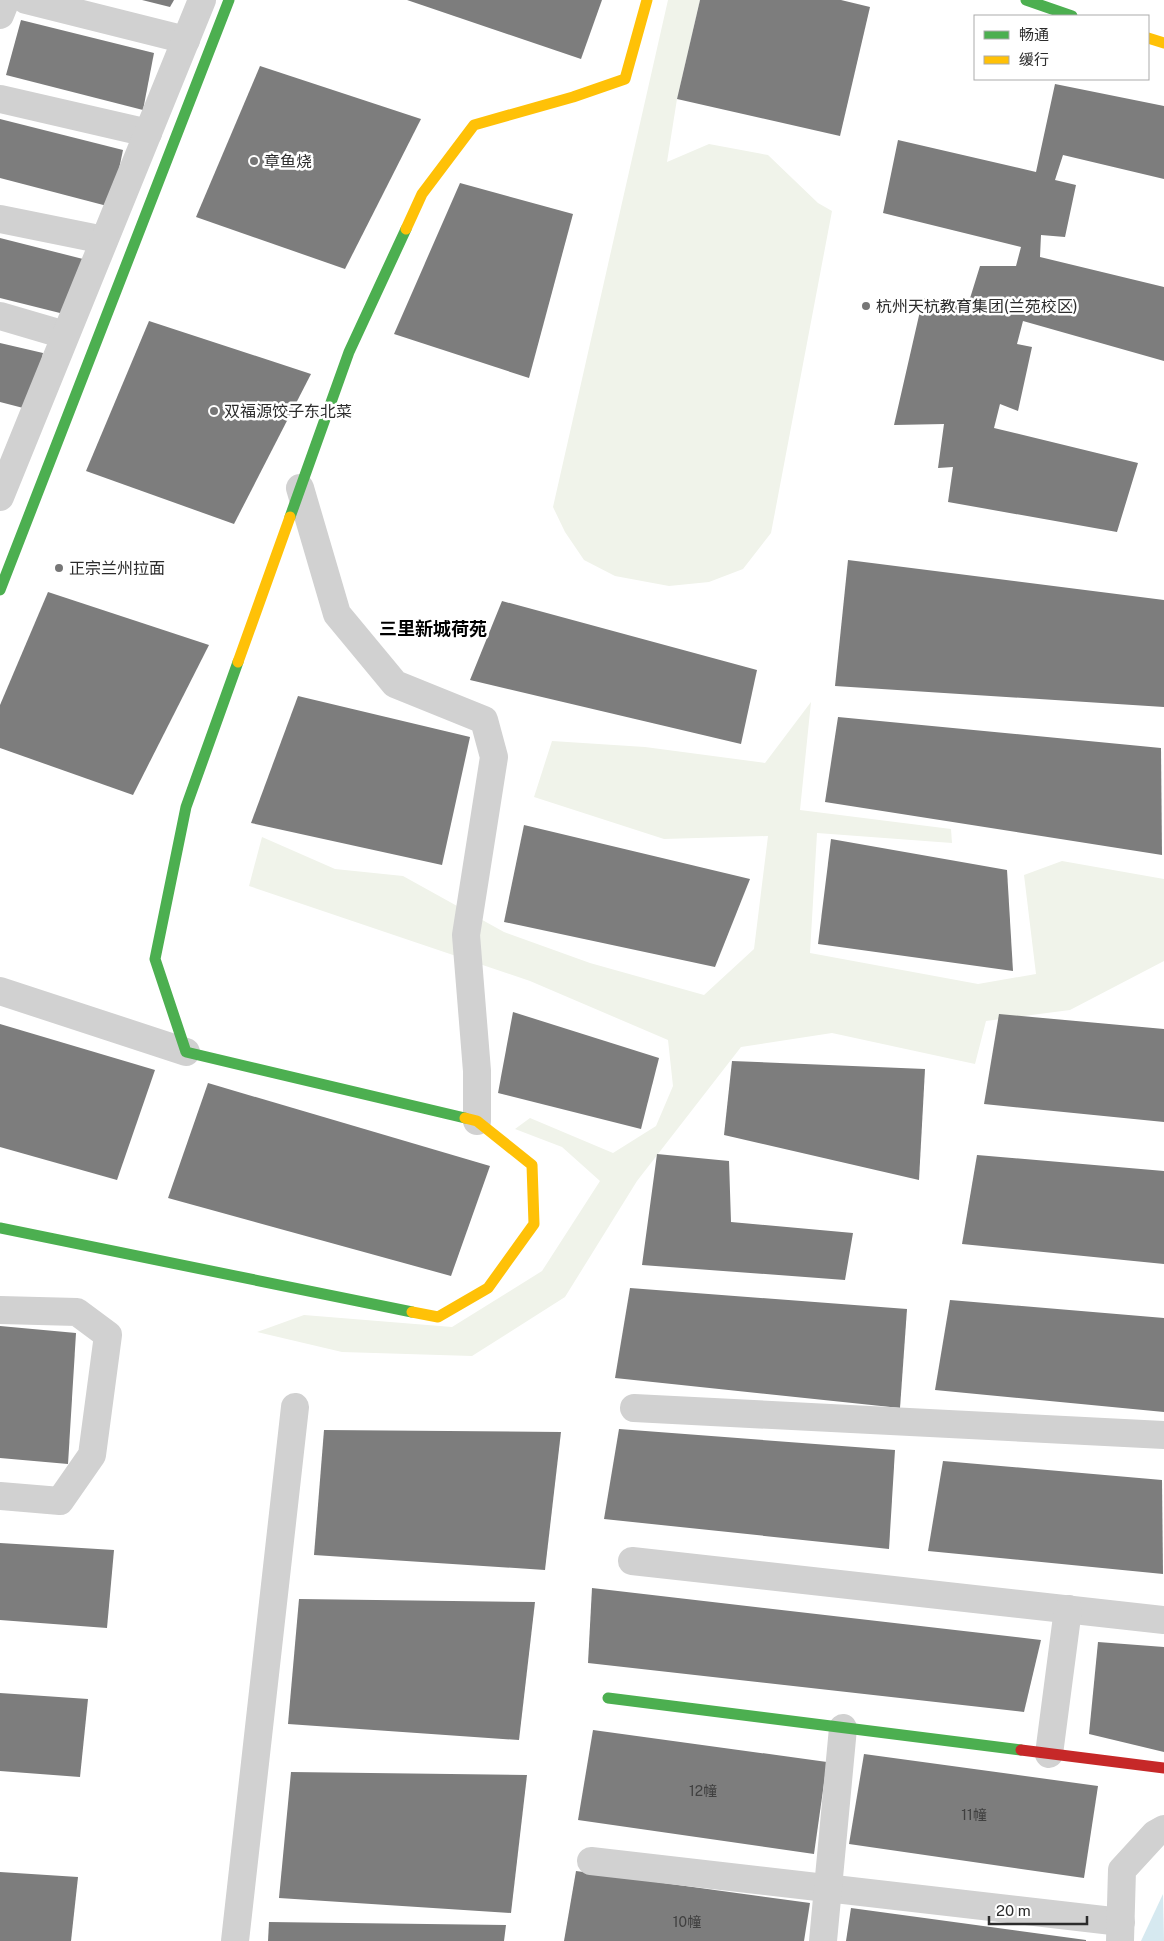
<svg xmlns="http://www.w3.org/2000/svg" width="1164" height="1941" font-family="'Public Sans','Noto Sans SC',sans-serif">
<rect width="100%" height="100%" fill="#fff"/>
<!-- green -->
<g fill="#f0f3ea">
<path d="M668 0H700L677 99 667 162 709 144 768 155 818 203 832 211 771 533 743 569 709 582 669 586 615 576 584 560 565 532 553 507Z"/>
<path d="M811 702 800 810 951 829 952 843 817 833 810 953 978 984 1036 974 1024 875 1062 861 1164 879V961L1070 1010 986 1021 975 1064 832 1033 741 1047 637 1181 565 1297 472 1356 342 1352 257 1332 304 1315 452 1327 542 1271 600 1181 562 1147 515 1129 530 1118 613 1153 656 1126 673 1086 668 1040 530 981 249 886 262 837 335 869 403 876 504 932 590 963 704 995 754 949 768 836 664 839 534 797 552 741 645 747 765 763Z"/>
</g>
<!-- water -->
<path fill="#d6e9f0" d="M1163 1894 1164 1941H1141Z"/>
<!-- building -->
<g fill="#7d7d7d">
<path d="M142 0H174L170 7Z"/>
<path d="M407 0H602L581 59Z"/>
<path d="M700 0H841L870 7 840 136 677 99Z"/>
<path d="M21 20 154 53 143 110 6 75Z"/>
<path d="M260 66 421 119 345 269 196 217Z"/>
<path d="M1055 84 1164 106V179L1063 155 1055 180 1076 185 1065 237 1041 235 1040 257 1164 287V361L1023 321 1017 344 1032 347 1018 411 1000 404 994 428 1138 463 1117 532 948 502 953 467 938 468 944 424 894 425 923 298 967 308 980 266H1016L1021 247 883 213 898 140 1036 172Z"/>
<path d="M0 119 123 150 111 207 0 178Z"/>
<path d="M460 183 573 214 529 378 394 334Z"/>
<path d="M0 238 83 259 72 316 0 298Z"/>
<path d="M149 321 311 374 234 524 86 471Z"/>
<path d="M0 343 43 353 31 410 0 402Z"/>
<path d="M848 560 1164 600V707L835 686Z"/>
<path d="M48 592 209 645 133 795 0 748V705Z"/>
<path d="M502 601 757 670 741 744 470 680Z"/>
<path d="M298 696 470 737 442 865 251 823Z"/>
<path d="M838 717 1161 748 1162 855 825 802Z"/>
<path d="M524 825 750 879 715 967 504 922Z"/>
<path d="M831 839 1007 870 1013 971 818 944Z"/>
<path d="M513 1012 659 1058 641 1129 498 1093Z"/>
<path d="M999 1014 1164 1029V1122L984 1104Z"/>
<path d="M0 1024 155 1070 117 1180 0 1147Z"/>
<path d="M732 1061 925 1069 919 1180 724 1135Z"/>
<path d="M208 1083 490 1166 451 1276 168 1198Z"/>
<path d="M657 1154 729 1161 731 1222 853 1233 845 1280 642 1265Z"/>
<path d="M977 1155 1164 1171V1264L962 1244Z"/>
<path d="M630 1288 907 1309 900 1408 615 1378Z"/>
<path d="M950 1300 1164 1318V1412L935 1390Z"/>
<path d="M0 1326 76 1333 68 1464 0 1458Z"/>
<path d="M619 1429 895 1450 889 1549 604 1519Z"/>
<path d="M324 1430 561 1432 545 1570 314 1555Z"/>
<path d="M943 1461 1162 1480 1163 1574 928 1551Z"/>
<path d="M0 1543 114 1550 107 1628 0 1620Z"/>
<path d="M592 1588 1041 1640 1024 1712 588 1663Z"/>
<path d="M299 1599 535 1602 519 1740 288 1724Z"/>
<path d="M1098 1642 1164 1647V1752L1089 1734Z"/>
<path d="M0 1693 88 1699 80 1777 0 1771Z"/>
<path d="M593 1730 827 1762 814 1854 578 1820Z"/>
<path d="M864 1754 1098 1786 1084 1878 849 1844Z"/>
<path d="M291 1772 527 1775 511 1913 279 1898Z"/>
<path d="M576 1871 810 1903 804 1941H564Z"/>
<path d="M0 1872 78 1877 71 1941H0Z"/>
<path d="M851 1908 1086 1940V1941H846Z"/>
<path d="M269 1922 506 1925 504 1941H268Z"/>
</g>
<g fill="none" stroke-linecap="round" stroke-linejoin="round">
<!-- street -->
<g stroke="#d1d1d1" stroke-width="28">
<path d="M26 0 186 40"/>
<path d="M0 15 6 0"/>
<path d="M0 99 148 133"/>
<path d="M0 219 104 240"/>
<path d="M0 316 65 335"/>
<path d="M300 488 337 614 395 684 484 720 494 757 466 935 477 1071V1121"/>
<path d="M0 497 202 0"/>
<path d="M0 991 186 1052"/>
<path d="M0 1310 77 1312 108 1335 92 1455 60 1501 0 1496"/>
<path d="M634 1408 1164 1435"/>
<path d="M632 1561 1164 1620"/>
<path d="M1049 1754 1068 1609"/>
<path d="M591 1861 1121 1922"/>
<path d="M235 1941 295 1407"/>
<path d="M823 1941 843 1728"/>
<path d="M1120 1941 1122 1870 1155 1834 1164 1829"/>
</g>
<!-- fast -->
<g stroke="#4caf50" stroke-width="11">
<path d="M1026 0 1072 16"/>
<path d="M290 517 349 352 406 229"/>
<path d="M0 590 229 0"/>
<path d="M238 662 186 807 155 959 186 1052 465 1118"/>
<path d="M0 1228 412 1312"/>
<path d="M608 1698 1021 1750"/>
</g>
<!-- slow -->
<g stroke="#ffc107" stroke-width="11">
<path d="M1148 38 1164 43"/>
<path d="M406 229 422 194 474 125 573 97 625 79 647 0"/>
<path d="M238 662 290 517"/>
<path d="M412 1312 438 1317 488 1288 534 1224 532 1165 477 1121 465 1118"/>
</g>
<!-- jam -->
<path stroke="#c62828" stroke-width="11" d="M1021 1750 1164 1768"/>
</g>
<!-- markers -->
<g fill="#767676" stroke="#fff" stroke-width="2">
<circle cx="254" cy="161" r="5"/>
<circle cx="866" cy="306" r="5"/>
<circle cx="214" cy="411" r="5"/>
<circle cx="59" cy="568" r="5"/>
</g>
<g text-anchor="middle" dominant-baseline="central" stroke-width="5" stroke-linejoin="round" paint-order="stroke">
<!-- number labels -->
<g font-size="14" fill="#404040">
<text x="703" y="1791">12幢</text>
<text x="974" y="1815">11幢</text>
<text x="687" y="1922">10幢</text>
</g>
<!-- poi labels -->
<g font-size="16" fill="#2c2c2c" stroke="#fff" text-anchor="start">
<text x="264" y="161">章鱼烧</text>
<text x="876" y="306">杭州天杭教育集团(兰苑校区)</text>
<text x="224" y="411">双福源饺子东北菜</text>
<text x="69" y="568">正宗兰州拉面</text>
</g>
<!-- neighbourhood labels -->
<g font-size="18" font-weight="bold" fill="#000" stroke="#fff">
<text x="433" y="628">三里新城荷苑</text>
</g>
</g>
<!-- legend -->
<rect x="974" y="15" width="175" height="65" fill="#ffffff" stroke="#ababab"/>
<rect x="984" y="31" width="25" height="8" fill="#4caf50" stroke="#ababab"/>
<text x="1019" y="40" font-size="15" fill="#2c2c2c">畅通</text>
<rect x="984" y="56" width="25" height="8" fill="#ffc107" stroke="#ababab"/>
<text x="1019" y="65" font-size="15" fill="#2c2c2c">缓行</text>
<!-- scale -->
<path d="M989 1916v8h98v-8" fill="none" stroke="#2c2c2c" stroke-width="2.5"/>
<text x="996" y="1916" font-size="15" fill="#2c2c2c" stroke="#ffffff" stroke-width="4" paint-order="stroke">20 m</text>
</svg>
